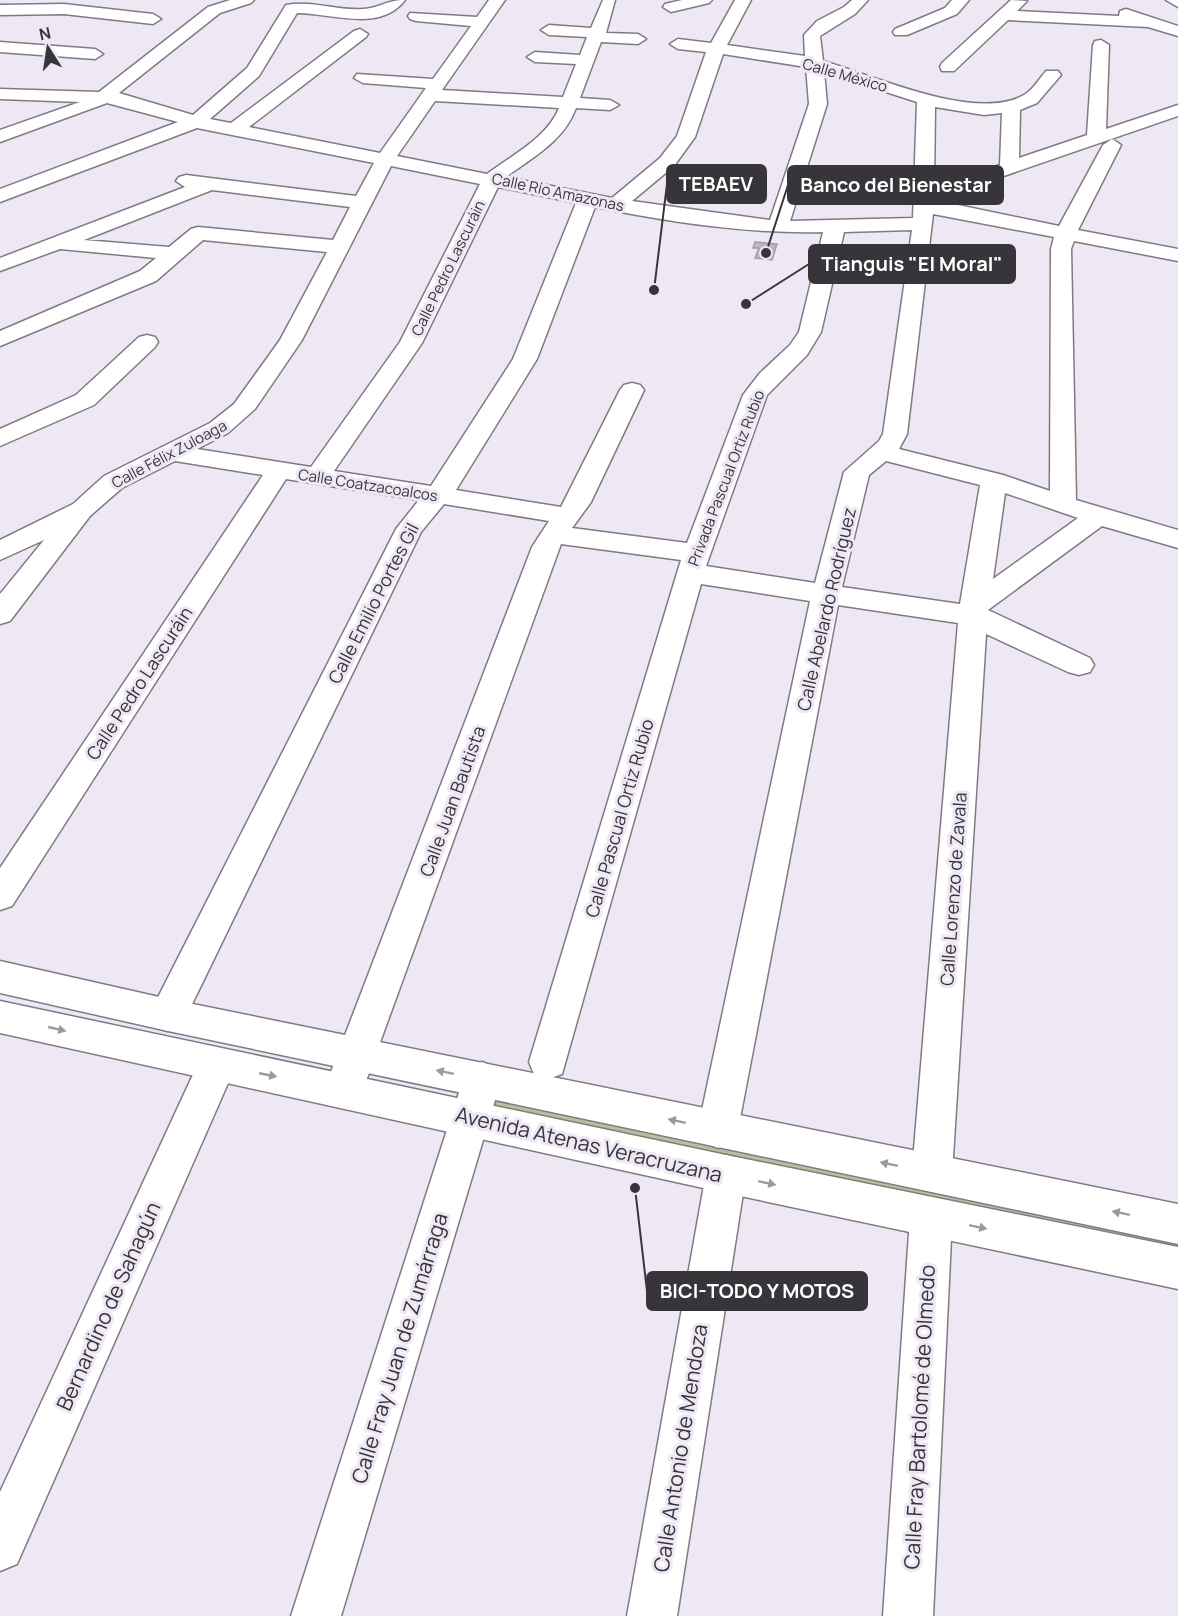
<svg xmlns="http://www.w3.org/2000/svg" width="1178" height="1616" font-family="Manrope,sans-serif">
<rect width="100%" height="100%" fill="#eee7f4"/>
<!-- green -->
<path fill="#b6c294" d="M496 1097 1178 1244V1253L494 1105Z"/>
<!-- building -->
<path fill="#bdb5c2" stroke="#a49da9" stroke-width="1.5" d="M755 242 777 244 772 260 755 258 759 248H753Z"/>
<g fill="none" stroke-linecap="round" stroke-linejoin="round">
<defs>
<g id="minor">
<path d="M230 0H254L251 3 220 13 119 93 193 115 247 68 286 5C312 0 338 11 363 9 380 8 386 0 405 0 380 33 331 13 297 13L259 76 210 119 231 123 354 31 360 29 368 34 366 37 249 127 380 153 426 88 363 83 354 78 357 74 433 79 471 26 416 21 410 19 408 16 410 13 477 17 489 0H505L442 90 563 97 576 64 535 62 527 57 535 52 580 55 587 37 549 35 541 30 549 25 591 28 603 0H615L606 33 638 34 646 39 638 44 601 42 580 98 610 100 619 105 610 110 576 108C564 141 533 157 506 177L612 198 660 158 677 136 706 52 678 49 670 44 678 39 711 43 735 0H751L727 45 805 56 804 35 817 21 844 7 852 0H868L855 14 820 36 823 61C873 75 976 123 1024 95 1033 90 1039 79 1046 71H1058L1061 75 1037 103 1020 110 1019 158 1087 135 1093 45 1095 41 1101 40 1109 45 1106 129 1178 105V116L934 200 1059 226 1103 145 1112 139 1121 145 1078 230 1178 249V261L1074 241 1071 249 1076 500 1178 530V548L1102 526 988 610 1090 658 1094 665 1090 672 1079 675 1068 672 986 634 952 1173 946 1187 932 1192 918 1187 912 1173 958 623 838 605 738 1129 732 1142 718 1148 704 1142 698 1129 810 601 701 584 562 1074 548 1079 534 1074 529 1062 681 560 561 544 358 1103 344 1108 330 1103 324 1090 532 547 549 521 444 504 421 532 181 1027 168 1031 155 1027 149 1015 396 529 419 500 286 479 12 906 0 910V868L263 475 175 461 122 488 90 516 10 621 0 624V594L44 540 0 560V540L73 504 104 476 210 423 234 404 280 340 327 252 203 240 156 281 0 346V331L140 271 156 258 60 249 0 271V258L185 187 176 181 179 177 186 175 356 196 374 163 197 128 0 202V189L178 122 107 103 0 142V130L80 102 0 99V89L99 92 208 7ZM723 54 806 67 809 104 770 220 632 201 674 166 695 137ZM824 72 917 102 913 218 790 221 827 104ZM435 101 559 108C547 138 512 155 487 174L397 156ZM935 107 984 115 1002 113 1000 165 934 187ZM391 166 480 184 400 342 311 467 197 449 228 433 255 409 302 340ZM498 187 576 203 513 359 431 486 334 471 422 343ZM212 190 350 207 333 240 198 227 191 229 169 247 84 240ZM595 207C670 222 747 234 823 232L799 332 790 345 760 373 743 395 687 543 572 528 591 502 644 390 640 385 632 383 624 385 620 390 561 507 456 490 537 359ZM933 214 1054 237 1051 249 1050 491 1003 475 899 449 907 434ZM912 230 883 434 879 441 844 472 815 583 706 566 767 395 807 355 821 332 844 232ZM886 461 980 485 960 604 842 587 869 475ZM1005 493 1078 518 993 579Z"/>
<path d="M682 0H712L709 3 671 12 663 7 665 4Z"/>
<path d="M952 0H969L957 14 907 35H895L893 32 895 29 945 8Z"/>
<path d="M1011 0 1027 1 1017 11 1119 16 1120 11 1126 9 1178 26V36L1148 27 1008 20 954 71H942L940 67 942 63Z"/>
<path d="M1166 0H1178V7Z"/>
<path d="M64 4 153 14 161 19 153 24 64 14 0 15V5Z"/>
<path d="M0 42 95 49 103 54 95 59 0 52Z"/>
<path d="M147 335 155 337 158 342 155 347 94 405 0 446V429L76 395 139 337Z"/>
<path d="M217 1048 231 1053 236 1065 17 1564 0 1571V1492L203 1053Z"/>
<path d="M482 1062 496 1068 501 1080 341 1616H291L463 1080 468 1068Z"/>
<path d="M726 1155 740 1160 746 1174 677 1616H627L706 1174 712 1160Z"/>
<path d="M931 1198 946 1204 952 1218 933 1616H883L910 1218 916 1204Z"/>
</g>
<g id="major">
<path d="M0 961 168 999 1178 1204V1244L168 1031 0 993Z"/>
<path d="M0 1001 726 1155 1178 1247V1289L726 1193 0 1033Z"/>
</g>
</defs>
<!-- minor casing -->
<use href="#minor" stroke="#817a85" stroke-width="3"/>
<!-- major casing -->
<use href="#major" stroke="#817a85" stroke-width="3"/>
<!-- minor -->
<use href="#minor" fill="#fff" fill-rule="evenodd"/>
<!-- major -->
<use href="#major" fill="#fff" fill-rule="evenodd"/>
</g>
<!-- one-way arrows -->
<defs><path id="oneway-solid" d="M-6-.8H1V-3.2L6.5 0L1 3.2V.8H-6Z" transform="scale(1.5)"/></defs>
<g fill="#9c9a9c">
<use href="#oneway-solid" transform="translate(57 1029) rotate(13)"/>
<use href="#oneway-solid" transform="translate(445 1072) rotate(-168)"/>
<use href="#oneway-solid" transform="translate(268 1075) rotate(11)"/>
<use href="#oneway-solid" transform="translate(677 1121) rotate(-168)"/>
<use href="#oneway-solid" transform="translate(889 1164) rotate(-168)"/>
<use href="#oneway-solid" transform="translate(767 1183) rotate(12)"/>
<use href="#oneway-solid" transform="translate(1121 1213) rotate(-168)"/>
<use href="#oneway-solid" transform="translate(978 1227) rotate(12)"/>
</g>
<g text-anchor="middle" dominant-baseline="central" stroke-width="6" stroke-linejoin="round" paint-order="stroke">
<!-- far-street labels -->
<g font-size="15" fill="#38353a" stroke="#eee7f4">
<text transform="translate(845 75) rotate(16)">Calle México</text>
<text transform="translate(558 192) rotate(12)">Calle Río Amazonas</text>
<text transform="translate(448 268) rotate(-64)">Calle Pedro Lascuráin</text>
<text transform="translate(169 454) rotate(-28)">Calle Félix Zuloaga</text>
<text transform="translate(726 478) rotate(-69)">Privada Pascual Ortiz Rubio</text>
<text transform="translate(368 485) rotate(9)">Calle Coatzacoalcos</text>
</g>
<!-- street labels -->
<g font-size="18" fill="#38353a" stroke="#eee7f4">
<text transform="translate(373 603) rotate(-63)">Calle Emilio Portes Gil</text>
<text transform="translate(826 609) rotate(-77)">Calle Abelardo Rodríguez</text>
<text transform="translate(139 683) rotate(-57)">Calle Pedro Lascuráin</text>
<text transform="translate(452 801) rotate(-70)">Calle Juan Bautista</text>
<text transform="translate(619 818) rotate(-74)">Calle Pascual Ortiz Rubio</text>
<text transform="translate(953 889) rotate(-86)">Calle Lorenzo de Zavala</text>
</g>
<!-- near-street labels -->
<g font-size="21" fill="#38353a" stroke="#eee7f4">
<text transform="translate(589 1144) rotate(13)">Avenida Atenas Veracruzana</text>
<text transform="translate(108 1306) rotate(-66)">Bernardino de Sahagún</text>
<text transform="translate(399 1348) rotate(-73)">Calle Fray Juan de Zumárraga</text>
<text transform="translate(919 1417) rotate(-87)">Calle Fray Bartolomé de Olmedo</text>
<text transform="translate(680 1448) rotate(-81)">Calle Antonio de Mendoza</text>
</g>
</g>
<!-- callouts -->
<path fill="none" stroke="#38353a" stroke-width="2" d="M654 290L667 184M766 253L788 185M746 304L809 264M635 1188L647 1291"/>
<g fill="#38353a" stroke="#eee7f4" stroke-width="2">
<circle cx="654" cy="290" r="6"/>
<circle cx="766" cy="253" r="6"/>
<circle cx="746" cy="304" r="6"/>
<circle cx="635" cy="1188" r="6"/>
</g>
<g fill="#38353a" stroke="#38353a" stroke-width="2">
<rect x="667" y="165" width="99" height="38" rx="6"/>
<rect x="788" y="166" width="215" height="38" rx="6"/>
<rect x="809" y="245" width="206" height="38" rx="6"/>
<rect x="647" y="1272" width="220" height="38" rx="6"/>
</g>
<g font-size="20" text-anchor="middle" font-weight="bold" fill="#fff">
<text x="716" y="191">TEBAEV</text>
<text x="896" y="192">Banco del Bienestar</text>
<text x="912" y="271">Tianguis "El Moral"</text>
<text x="757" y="1298">BICI-TODO Y MOTOS</text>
</g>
<!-- north arrow -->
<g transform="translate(48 48) rotate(348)" stroke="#eee7f4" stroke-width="4.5" paint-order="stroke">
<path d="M0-4.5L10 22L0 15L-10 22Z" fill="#38353a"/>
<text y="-9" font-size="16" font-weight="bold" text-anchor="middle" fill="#38353a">N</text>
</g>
</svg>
